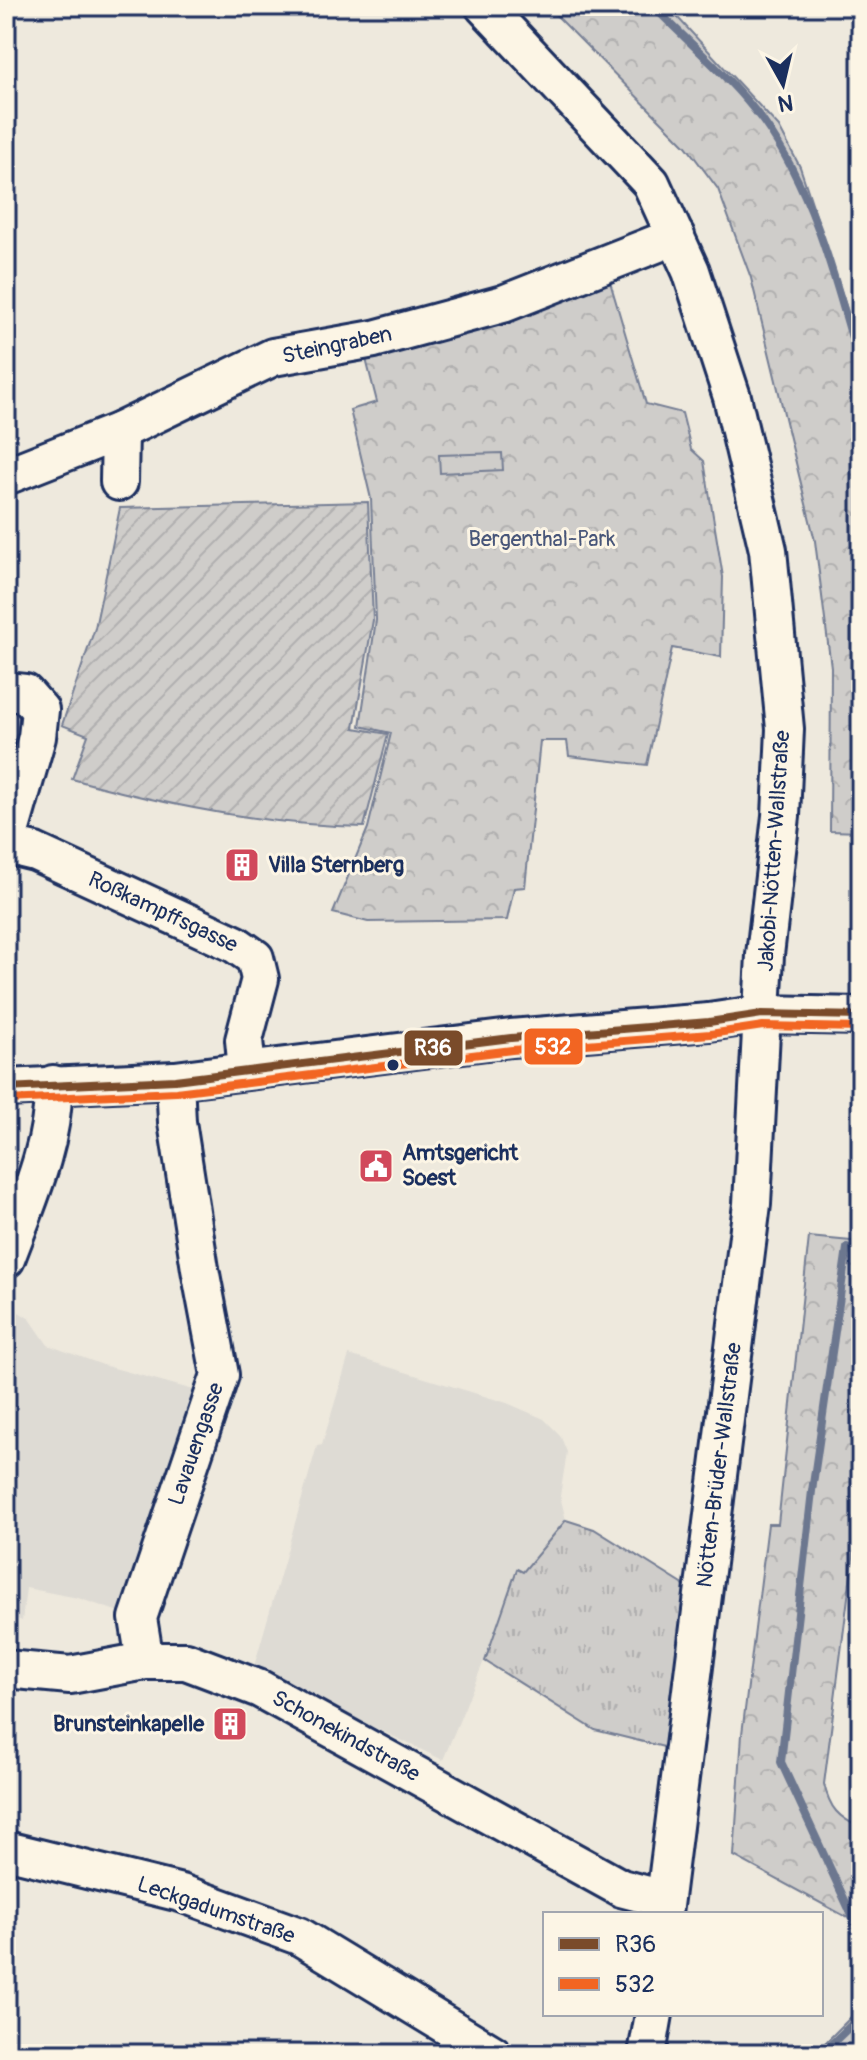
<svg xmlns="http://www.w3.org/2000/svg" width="867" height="2060" font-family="Pangolin,sans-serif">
<defs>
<pattern id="grass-tufts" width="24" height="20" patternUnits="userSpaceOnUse" patternTransform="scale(2)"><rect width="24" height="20" fill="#cfcdca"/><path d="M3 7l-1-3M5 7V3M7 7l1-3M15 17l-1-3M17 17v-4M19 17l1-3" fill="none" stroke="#b1b0b0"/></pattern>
<pattern id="park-crowns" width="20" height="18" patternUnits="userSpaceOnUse" patternTransform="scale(2)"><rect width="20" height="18" fill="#cfcdca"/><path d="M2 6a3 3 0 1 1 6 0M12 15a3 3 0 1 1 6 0" fill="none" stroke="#b1b0b0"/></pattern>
<pattern id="garden-furrows" width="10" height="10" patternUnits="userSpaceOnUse" patternTransform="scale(2)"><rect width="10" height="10" fill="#cfcdca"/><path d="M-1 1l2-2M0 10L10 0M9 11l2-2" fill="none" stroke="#b1b0b0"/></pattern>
</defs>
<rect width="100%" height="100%" fill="#eee9dd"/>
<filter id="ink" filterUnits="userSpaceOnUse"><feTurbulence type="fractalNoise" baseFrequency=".0125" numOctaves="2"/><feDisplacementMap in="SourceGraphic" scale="16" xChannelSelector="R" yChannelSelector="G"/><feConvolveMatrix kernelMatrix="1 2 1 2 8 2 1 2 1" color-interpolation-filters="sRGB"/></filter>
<g filter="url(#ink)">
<!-- built -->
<g fill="#dedbd4">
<path d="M6 1304 30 1319 48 1345 103 1365 201 1392 125 1614 78 1598 26 1588 22 1621 6 1614Z"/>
<path d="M349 1355 507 1403 544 1419 560 1435 567 1452 560 1496 566 1520 523 1572 517 1570 484 1661 443 1760 253 1670 317 1446 322 1445Z"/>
</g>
<!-- grass -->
<path fill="url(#grass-tufts)" stroke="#757e94" stroke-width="2" d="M566 1520 594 1529 682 1584 688 1593 672 1749 595 1730 485 1661 517 1569 523 1572Z"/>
<!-- park -->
<g fill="url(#park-crowns)" stroke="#757e94" stroke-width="2">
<path d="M547 6H667L779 127 800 167 861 351V832L830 831 831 667 815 541 751 278 718 189 686 146Z"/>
<path d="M608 275 646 404 682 413 691 449 704 461 723 577 721 657 672 648 647 765 569 756 567 741H540L525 887 514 888 507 920 368 922 333 913 368 828 391 733 360 726 376 620 371 499 350 410 377 402 365 355Z"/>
<path d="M809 1237 861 1242V1496L824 1784C830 1809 838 1817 861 1828V1976L852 1920 734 1856 742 1734 768 1524H778Z"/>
<path d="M861 2007V2054H813H814Z"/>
</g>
<!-- garden -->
<path fill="url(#garden-furrows)" stroke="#757e94" stroke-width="2" d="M368 502 373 620 354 728 388 734 364 827C264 825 168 806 72 779L88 735 62 725 95 628 120 508Z"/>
<!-- pitch -->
<path fill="#cfcdca" stroke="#757e94" stroke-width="2" d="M502 453 503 470 440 473 439 455Z"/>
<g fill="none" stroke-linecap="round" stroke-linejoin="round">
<!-- stream -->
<g stroke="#6c778f" stroke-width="8">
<path d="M653 6C688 42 734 81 763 121 815 193 837 286 861 370"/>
<path d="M847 1248 812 1491 781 1762 855 1922 861 1957"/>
<path d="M821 2054 861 2016"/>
</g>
<defs>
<g id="minor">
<path d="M484 6 651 183 691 271 732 397 768 550 785 729 781 816 765 955 752 1204 663 1914"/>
<path d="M6 476 120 431 273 357 374 339 503 304 676 236"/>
<path d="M119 482 120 431"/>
<path d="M6 691 25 693 40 710 37 737 6 846"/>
<path d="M6 845 35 852 235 944 255 958 260 979 244 1040 247 1070"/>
<path d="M6 1088 175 1080 511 1038 709 1022 762 1014 861 1016"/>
<path d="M6 1259C26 1205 55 1143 53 1084"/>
<path d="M145 1661 138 1618 220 1375 200 1269 177 1122 175 1080"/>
<path d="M6 1669 70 1675 145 1661H186L260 1689 621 1888 663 1899"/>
<path d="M6 1850 181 1893 299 1936 493 2054"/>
<path d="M647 2054 654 2014"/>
</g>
</defs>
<!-- minor casing -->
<use href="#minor" stroke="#1b2f5e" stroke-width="42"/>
<!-- minor -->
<use href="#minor" stroke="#fcf5e5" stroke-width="36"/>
<defs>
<path id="bus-1" d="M6 1088 175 1080 511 1038 709 1022 762 1014 861 1016"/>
<path id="bus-2" d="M7 1100 176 1092 512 1050 710 1034 763 1026 861 1028"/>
</defs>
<!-- bus-1 casing -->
<use href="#bus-1" stroke="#fcf5e5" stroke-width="14"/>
<!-- bus-2 casing -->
<use href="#bus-2" stroke="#fcf5e5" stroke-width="14"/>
<!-- bus-1 -->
<use href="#bus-1" stroke="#7a4b2a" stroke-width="8"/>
<!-- bus-2 -->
<use href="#bus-2" stroke="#f26522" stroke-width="8"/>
</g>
</g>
<!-- icons -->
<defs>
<symbol id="building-square" viewBox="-11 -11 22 22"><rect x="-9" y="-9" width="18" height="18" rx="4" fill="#d1495b" stroke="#fcf5e5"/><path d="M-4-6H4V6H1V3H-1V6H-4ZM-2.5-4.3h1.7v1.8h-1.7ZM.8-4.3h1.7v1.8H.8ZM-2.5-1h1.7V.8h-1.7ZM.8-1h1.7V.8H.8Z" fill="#fff"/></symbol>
<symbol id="civic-square" viewBox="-11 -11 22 22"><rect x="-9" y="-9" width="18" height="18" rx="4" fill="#d1495b" stroke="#fcf5e5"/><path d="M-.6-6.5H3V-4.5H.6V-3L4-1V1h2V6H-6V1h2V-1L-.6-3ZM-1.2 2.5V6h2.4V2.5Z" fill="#fff"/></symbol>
</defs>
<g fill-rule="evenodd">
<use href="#building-square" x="222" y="845" width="40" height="40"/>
<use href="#civic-square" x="356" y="1146" width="40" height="40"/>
<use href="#building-square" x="210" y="1704" width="40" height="40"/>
</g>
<!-- markers -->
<circle fill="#1b2f5e" stroke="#fcf5e5" stroke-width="3" cx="393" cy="1065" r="7"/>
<g text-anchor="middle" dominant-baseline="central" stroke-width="6" stroke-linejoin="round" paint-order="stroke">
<!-- street labels -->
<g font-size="22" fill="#1b2f5e" stroke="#fcf5e5">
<text transform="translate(337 345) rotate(-12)">Steingraben</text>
<text transform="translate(774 851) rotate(-86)">Jakobi-Nötten-Wallstraße</text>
<text transform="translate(163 912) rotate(25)">Roßkampffsgasse</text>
<text transform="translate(196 1444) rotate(-71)">Lavauengasse</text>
<text transform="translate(719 1465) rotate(-83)">Nötten-Brüder-Wallstraße</text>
<text transform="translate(346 1736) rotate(29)">Schonekindstraße</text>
<text transform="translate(216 1910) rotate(19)">Leckgadumstraße</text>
</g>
<!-- park labels -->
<g font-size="22" fill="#485679" stroke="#fcf5e5">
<text x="542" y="539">Bergenthal-Park</text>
</g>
<!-- poi labels -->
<g font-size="22" font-weight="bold" fill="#1b2f5e" stroke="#fcf5e5" text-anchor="start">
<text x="268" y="865">Villa Sternberg</text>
<text x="402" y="1153">Amtsgericht<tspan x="402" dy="25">Soest</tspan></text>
<text x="204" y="1724" text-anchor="end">Brunsteinkapelle</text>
</g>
</g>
<g stroke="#fcf5e5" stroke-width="3">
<rect x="523" y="1027" width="61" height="39" rx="8" fill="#f26522"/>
<rect x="403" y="1029" width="61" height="38" rx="8" fill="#7a4b2a"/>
</g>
<g font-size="22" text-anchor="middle" font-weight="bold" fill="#fff">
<text x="553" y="1054">532</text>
<text x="433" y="1055">R36</text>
</g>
<!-- margin -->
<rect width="867" height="2060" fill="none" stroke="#fcf5e5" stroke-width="32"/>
<rect x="16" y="16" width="835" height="2028" fill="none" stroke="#1b2f5e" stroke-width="3" filter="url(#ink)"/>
<!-- legend -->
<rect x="543" y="1912" width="280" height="104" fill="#fcf5e5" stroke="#a2a6af" stroke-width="2"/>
<rect x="559" y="1938" width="40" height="12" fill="#7a4b2a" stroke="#a2a6af" stroke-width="2"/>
<text x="615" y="1952" font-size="24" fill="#1b2f5e">R36</text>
<rect x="559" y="1978" width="40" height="12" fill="#f26522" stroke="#a2a6af" stroke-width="2"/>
<text x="615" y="1992" font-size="24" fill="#1b2f5e">532</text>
<!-- north arrow -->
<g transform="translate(783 84) rotate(172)" stroke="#fcf5e5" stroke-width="6" paint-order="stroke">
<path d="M0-6L14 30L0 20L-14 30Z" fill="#1b2f5e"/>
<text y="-12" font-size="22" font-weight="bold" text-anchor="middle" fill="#1b2f5e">N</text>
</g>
</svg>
